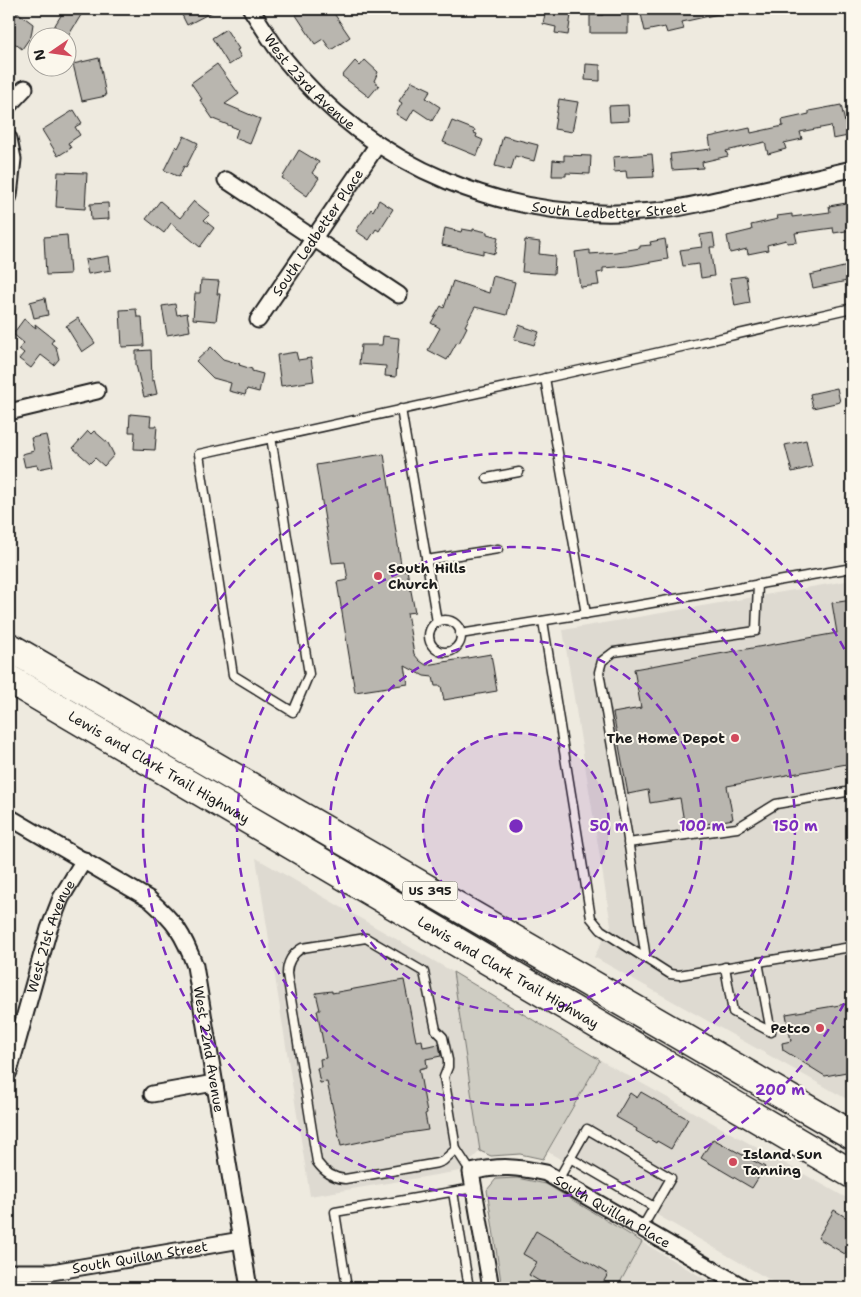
<svg xmlns="http://www.w3.org/2000/svg" width="861" height="1297" font-family="'Shantell Sans',sans-serif">
<rect width="100%" height="100%" fill="#eeeadf"/>
<filter id="ink" filterUnits="userSpaceOnUse"><feTurbulence type="fractalNoise" baseFrequency=".02" numOctaves="2"/><feDisplacementMap in="SourceGraphic" scale="10" xChannelSelector="R" yChannelSelector="G"/><feConvolveMatrix kernelMatrix="1 2 1 2 8 2 1 2 1" color-interpolation-filters="sRGB"/></filter>
<g filter="url(#ink)">
<!-- built -->
<g fill="#dedad1">
<path d="M852 580V1102L594 957 611 925 563 630Z"/>
<path d="M256 858 453 972 480 1151 460 1171 310 1196Z"/>
<path d="M600 1060 852 1201V1288H784L548 1152Z"/>
<path d="M642 1242 720 1288H617Z"/>
</g>
<!-- green -->
<g fill="#ceccc2" stroke="#75746f">
<path d="M453 972 600 1060 543 1159 520 1154 491 1156 480 1151Z"/>
<path d="M517 1178 546 1184 642 1242 617 1288H502L487 1190 496 1179Z"/>
</g>
<!-- building -->
<g fill="#b9b6af" stroke="#1c1c1c">
<path d="M9 9H13L33 24 31 36 22 49 9 39Z"/>
<path d="M65 9H72L81 15 67 38H47Z"/>
<path d="M179 9H218L187 25Z"/>
<path d="M292 9H331L350 37 331 50 323 39 315 44Z"/>
<path d="M546 9H560L559 12 571 15 568 35 555 33 556 27 543 24Z"/>
<path d="M603 9H628V33H590V15H603Z"/>
<path d="M664 9H723V13L682 22 684 29 667 33 665 27 645 31 641 14Z"/>
<path d="M226 29 239 49 237 50 241 57 229 65 212 38Z"/>
<path d="M99 58 106 96 82 101 73 64Z"/>
<path d="M365 60 378 72 374 81 379 85 369 97 342 76 355 61 360 66Z"/>
<path d="M217 64 239 94 225 104 260 119 250 144 235 138 238 129 213 119 200 100 202 99 191 83Z"/>
<path d="M586 64 600 65V81L585 80Z"/>
<path d="M412 81 431 90 426 98 440 107 432 121 414 109 407 121 396 114 402 103 399 101Z"/>
<path d="M559 99 578 102 572 132 554 129Z"/>
<path d="M628 105 629 121 610 122 609 106Z"/>
<path d="M841 105 848 136 833 139 831 126 800 132 802 139 784 143 786 149 768 154 765 142 726 151 728 156 702 162 703 168 672 170 670 154 711 149 709 137 750 128 751 133 783 126 782 120 809 114V111Z"/>
<path d="M74 110 82 123 75 127 80 135 68 143 71 148 58 156 42 130Z"/>
<path d="M452 121 475 130 474 133 477 134 476 137 483 140 477 156 443 142Z"/>
<path d="M184 136 198 143 186 167 184 166 179 177 164 170 176 146 178 148Z"/>
<path d="M503 136 538 145 534 161 515 156 511 170 495 166Z"/>
<path d="M299 150 319 162 312 173 319 178 307 196 282 178Z"/>
<path d="M652 154 654 177 627 178 626 171 614 172 613 157Z"/>
<path d="M564 155 591 156 590 174 566 173V176H552L553 160 564 161Z"/>
<path d="M58 172 87 173 85 209 56 207Z"/>
<path d="M379 200 393 209 379 231 376 229 369 240 356 231 369 212 371 209 373 211Z"/>
<path d="M160 201 180 218 194 201 210 214 204 220 214 228 200 247 171 223 164 233 146 219Z"/>
<path d="M852 202V230L834 233 833 228 795 233 797 242 787 243 786 240 767 245 768 250 748 254 747 249 730 253 727 236 752 230 751 225 778 219 777 216 792 214V217L830 212 829 206Z"/>
<path d="M108 203 109 219 91 220 90 204Z"/>
<path d="M445 228 461 232 462 229 473 231V229L487 232V234L498 237 495 254 483 251V254L442 245Z"/>
<path d="M713 233 715 247H710L714 276 701 278 699 264 683 266 680 250 702 247 700 235Z"/>
<path d="M67 235 70 274 46 275 44 237Z"/>
<path d="M665 239 668 259 629 266 603 268V272L597 273 599 285 580 287 575 252 590 250V254L616 252 640 248V246L651 245 650 242Z"/>
<path d="M525 240 540 242 539 254 555 256 554 274 522 272Z"/>
<path d="M109 256 111 270 88 274 85 260Z"/>
<path d="M852 265V280L813 288 810 275Z"/>
<path d="M493 276 515 282 507 315 475 307 465 326 467 327 459 343 457 342 447 360 428 350 440 328 431 323 441 306 444 308 453 281 489 293Z"/>
<path d="M746 276 750 303 735 306 730 278Z"/>
<path d="M201 280 219 281 217 294H220L216 321 193 319 195 293H200Z"/>
<path d="M45 298 48 315 34 318 30 302Z"/>
<path d="M175 304 177 315 187 313 190 331 167 335 162 306Z"/>
<path d="M136 309 137 317H142L144 346 122 347 120 310Z"/>
<path d="M78 318 95 343 82 352 66 326Z"/>
<path d="M24 319 36 328 35 324 54 339 51 343 56 347 59 359 54 365 41 355 31 368 19 359 24 353 19 349 24 343 13 334Z"/>
<path d="M519 325 539 332 534 345 514 339Z"/>
<path d="M383 336 399 338 396 377 385 376 386 366 359 364 361 345H382Z"/>
<path d="M211 347 223 359 240 364 239 365 252 369V371L263 374 259 392 247 389 245 395 229 391 231 383 213 378 196 361Z"/>
<path d="M151 350 152 381 154 380 157 394 144 397 136 365V351Z"/>
<path d="M296 352 298 360 311 358 314 381 281 386 277 355Z"/>
<path d="M837 388 840 402 813 408 810 394Z"/>
<path d="M130 414 151 416 150 426H157L155 450 134 449 135 432H129Z"/>
<path d="M88 431 91 434 94 431 108 443 114 455 104 466 95 458 90 463 73 448Z"/>
<path d="M46 435 53 466 38 469 37 465 25 467 22 454 34 451 31 438Z"/>
<path d="M806 440 812 467 792 472 785 445Z"/>
<path d="M384 454 402 571 407 570 415 612 407 613 414 654 420 661 426 665 491 654 497 691 444 700 441 686H435L433 677 424 676 405 666 408 684 355 692 337 582 348 580 345 562 332 563 316 465Z"/>
<path d="M852 600V763L727 786 733 819 685 828 680 798 650 803 648 790 628 794 613 713 641 708 634 669 837 633 832 603Z"/>
<path d="M404 980 416 1041 422 1040 423 1047 439 1044 441 1056 426 1059 427 1067 419 1069 427 1113 425 1114 428 1130 388 1136 341 1146 327 1082 320 1083 317 1068 321 1067 320 1059 326 1058 317 1010H320L316 993 332 991V993Z"/>
<path d="M852 1003V1071L825 1076 783 1050 782 1043 791 1041 786 1014Z"/>
<path d="M641 1092 688 1119 671 1149 657 1141 656 1143 636 1131 637 1129 616 1117 630 1093 637 1098Z"/>
<path d="M713 1139 765 1167 752 1188 701 1158Z"/>
<path d="M834 1210 852 1221V1254L847 1251 845 1254 818 1238Z"/>
<path d="M536 1231 608 1274 600 1288H551L529 1275 537 1262 523 1254Z"/>
</g>
<g fill="none" stroke-linecap="round" stroke-linejoin="round">
<defs>
<g id="lane">
<path d="M545 378 586 614"/>
<path d="M401 409 437 622"/>
<path d="M271 437 309 674 293 712 233 675 199 454C314 428 430 403 546 378 648 355 750 331 852 308"/>
<path d="M487 478 519 472"/>
<path d="M426 560 498 549"/>
<circle cx="445" cy="636" r="16"/>
<path d="M543 621 591 918 601 930 670 974 679 975 845 948 852 946"/>
<path d="M460 634 640 605 852 568"/>
<path d="M628 843 737 828 776 804 852 791"/>
<path d="M646 959 627 833 599 672 602 661 614 652 756 631 758 584"/>
<path d="M725 967 733 1012 771 1032 758 962"/>
<path d="M456 1149 443 1161 438 1163 345 1179C333 1178 324 1172 317 1162L287 974C287 963 292 954 302 948L366 938 424 972 436 1030 443 1037 448 1060V1067L444 1077 456 1149 471 1172"/>
<path d="M570 1158 654 1207"/>
<path d="M558 1180 587 1129 671 1178 642 1228"/>
<path d="M453 1192 469 1288"/>
<path d="M347 1288 335 1212 474 1188"/>
</g>
<g id="street">
<path id="s1" d="M251 9C261 25 271 41 282 56 372 169 510 225 653 211 682 209 710 201 738 195 776 186 814 178 852 169"/>
<path d="M9 105 25 88"/>
<path d="M9 139 13 159 9 196"/>
<path d="M226 180 399 295"/>
<path id="s2" d="M258 320 378 144"/>
<path d="M9 412 97 391"/>
<path id="s3" d="M9 817 149 899C175 922 183 933 195 966L249 1288"/>
<path id="s4" d="M9 1072 49 929 61 898 84 860"/>
<path d="M152 1094 214 1083"/>
<path id="s5" d="M9 1272H52L241 1240"/>
<path id="s6" d="M491 1288 471 1172C501 1165 517 1167 546 1173L745 1288"/>
</g>
<g id="highway">
<path d="M9 647 852 1135"/>
<path id="s7" d="M9 679 852 1174"/>
</g>
</defs>
<!-- lane casing -->
<use href="#lane" stroke="#1c1c1c" stroke-width="11"/>
<!-- street casing -->
<use href="#street" stroke="#1c1c1c" stroke-width="19"/>
<!-- highway casing -->
<use href="#highway" stroke="#1c1c1c" stroke-width="31"/>
<!-- lane -->
<use href="#lane" stroke="#fbf7ec" stroke-width="8"/>
<!-- street -->
<use href="#street" stroke="#fbf7ec" stroke-width="15"/>
<!-- highway -->
<use href="#highway" stroke="#fbf7ec" stroke-width="28"/>
</g>
</g>
<!-- distance rings -->
<circle cx="516" cy="826" r="93" fill="#7b2cbf" fill-opacity=".12"/>
<g fill="none" stroke="#7b2cbf" stroke-width="2.5" stroke-dasharray="9 6">
<circle cx="516" cy="826" r="93"/>
<circle cx="516" cy="826" r="186"/>
<circle cx="516" cy="826" r="279"/>
<path d="M851 990A373 373 0 1 1 851 662"/>
</g>
<!-- markers -->
<g fill="#d1495b" stroke="#fbf7ec" stroke-width="2">
<circle cx="378" cy="576" r="5"/>
<circle cx="735" cy="738" r="5"/>
<circle cx="820" cy="1028" r="5"/>
<circle cx="733" cy="1162" r="5"/>
</g>
<g text-anchor="middle" dominant-baseline="central" stroke-width="4" stroke-linejoin="round" paint-order="stroke">
<!-- shield labels -->
<rect fill="#fbf7ec" stroke="#5f5e5a" stroke-width="1" x="402.5" y="881.5" width="55" height="19" rx="4"/>
<g font-size="12" font-weight="bold" fill="#1c1c1c">
<text x="430" y="891">US 395</text>
</g>
<!-- street labels -->
<g font-size="14" fill="#1c1c1c" stroke="#fbf7ec">
<text stroke="none"><textPath href="#s1" startOffset="94">West 23rd Avenue</textPath></text>
<text stroke="none"><textPath href="#s1" startOffset="432">South Ledbetter Street</textPath></text>
<text stroke="none"><textPath href="#s2" startOffset="106">South Ledbetter Place</textPath></text>
<text stroke="none"><textPath href="#s7" startOffset="174">Lewis and Clark Trail Highway</textPath></text>
<text stroke="none"><textPath href="#s4" startOffset="142">West 21st Avenue</textPath></text>
<text stroke="none"><textPath href="#s7" startOffset="579">Lewis and Clark Trail Highway</textPath></text>
<text stroke="none"><textPath href="#s3" startOffset="329">West 22nd Avenue</textPath></text>
<text stroke="none"><textPath href="#s6" startOffset="270">South Quillan Place</textPath></text>
<text stroke="none"><textPath href="#s5" startOffset="132">South Quillan Street</textPath></text>
</g>
<!-- poi labels -->
<g font-size="14" font-weight="bold" fill="#1c1c1c" stroke="#fbf7ec" text-anchor="start">
<text x="388" y="568">South Hills<tspan x="388" dy="16">Church</tspan></text>
<text x="725" y="738" text-anchor="end">The Home Depot</text>
<text x="810" y="1028" text-anchor="end">Petco</text>
<text x="743" y="1154">Island Sun<tspan x="743" dy="16">Tanning</tspan></text>
</g>
</g>
<circle cx="516" cy="826" r="8" fill="#7b2cbf" stroke="#fbf7ec" stroke-width="2.5"/>
<g font-size="15" text-anchor="middle" font-weight="bold" fill="#7b2cbf" stroke="#fbf7ec" stroke-width="4" stroke-linejoin="round" paint-order="stroke">
<text x="609" y="831">50 m</text>
<text x="702" y="831">100 m</text>
<text x="795" y="831">150 m</text>
<text x="780" y="1095">200 m</text>
</g>
<!-- margin -->
<rect width="861" height="1297" fill="none" stroke="#fbf7ec" stroke-width="30"/>
<rect x="15" y="15" width="831" height="1267" fill="none" stroke="#1c1c1c" stroke-width="2" filter="url(#ink)"/>
<!-- north arrow -->
<g transform="translate(52 52) rotate(257)"><circle r="24" fill="#fbf7ec" stroke="#a29f99"/>
<path d="M0-4L9 19L0 12L-9 19Z" fill="#d1495b"/>
<text y="-8" font-size="14" font-weight="bold" text-anchor="middle" fill="#1c1c1c">N</text>
</g>
</svg>
